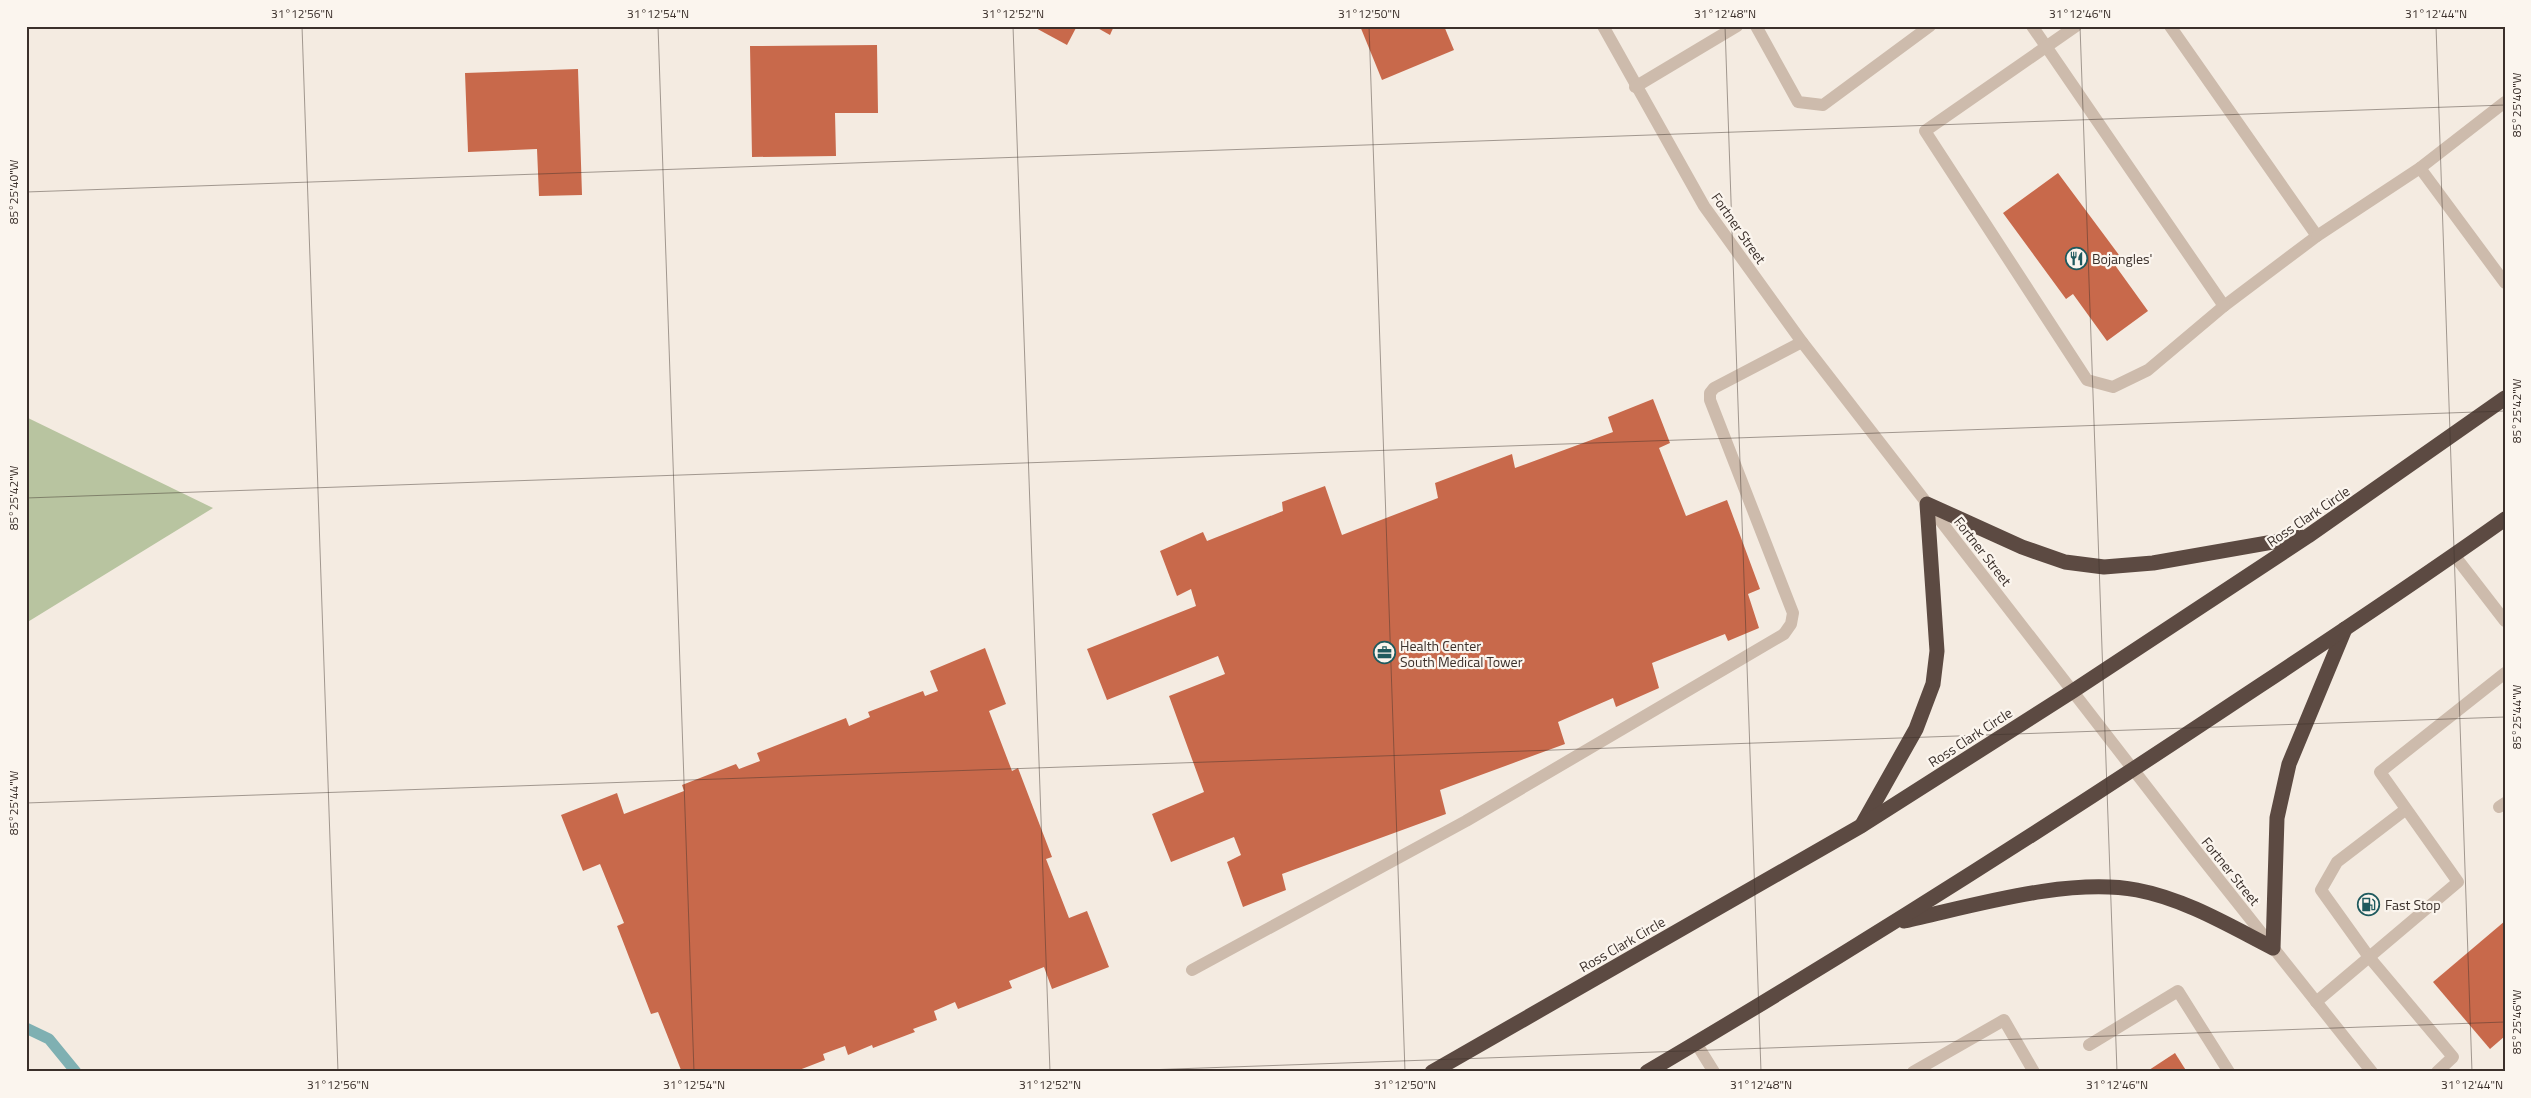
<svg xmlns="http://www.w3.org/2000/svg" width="2531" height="1098" font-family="'Titillium Web',sans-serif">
<rect width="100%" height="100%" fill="#f4ebe1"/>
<!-- green -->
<path fill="#b8c4a0" d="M26 417 213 508 26 623Z"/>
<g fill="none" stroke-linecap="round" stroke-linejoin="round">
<!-- stream -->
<path stroke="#7fb0b2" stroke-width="11" d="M26 1028 49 1039 76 1072"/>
</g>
<!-- building -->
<g fill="#c8694b">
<path d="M1032 26H1077L1067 45Z"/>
<path d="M1094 26H1114L1110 35Z"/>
<path d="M1360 26H1444L1454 50 1382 80Z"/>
<path d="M877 45 878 113H835L836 156 752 157 750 46Z"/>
<path d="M578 69 582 195 539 196 537 149 468 152 465 73Z"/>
<path d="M2058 173 2119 255 2112 261 2148 311 2107 341 2073 294 2066 299 2003 213Z"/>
<path d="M1653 399 1670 443 1659 448 1686 516 1727 500 1760 589 1748 594 1759 628 1728 641 1725 634 1652 663 1659 688 1616 707 1613 698 1558 722 1565 744 1440 790 1446 814 1282 874 1286 890 1243 907 1227 862 1241 855 1234 837 1171 862 1152 814 1204 792 1169 696 1225 674 1218 656 1107 700 1087 649 1196 606 1191 589 1177 596 1160 551 1203 532 1207 541 1283 511 1282 502 1325 486 1342 535 1438 498 1435 483 1512 454 1515 468 1613 432 1608 417Z"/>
<path d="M985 648 1006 704 989 711 1012 771 1018 768 1052 857 1046 859 1069 918 1087 911 1109 967 1052 989 1044 967 1009 981 1012 988 958 1009 955 1002 934 1011 937 1020 913 1029 915 1032 873 1048 872 1045 848 1055 845 1046 823 1054 825 1060 794 1072H677L681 1070 658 1012 651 1014 617 926 624 923 600 864 583 871 561 815 617 793 624 814 684 791 682 785 736 764 739 769 760 761 757 753 846 718 849 726 870 717 868 712 923 691 925 696 938 691 930 671Z"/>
<path d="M2505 921V1036L2490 1049 2433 982Z"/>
<path d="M2175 1053 2187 1072H2146Z"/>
</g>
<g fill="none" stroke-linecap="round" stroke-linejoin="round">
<!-- minor -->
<g stroke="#cdbbac" stroke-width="12">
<path d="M1603 26 1704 206 1802 342 2194 848 2372 1072"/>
<path d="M1756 26 1798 102 1823 105 1930 26"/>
<path d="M2032 26 2224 306 2317 236 2170 26"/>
<path d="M2076 26 1925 131 2087 380 2113 387 2148 370 2224 306"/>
<path d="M1635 87 1737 26"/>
<path d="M2420 168 2505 283"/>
<path d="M2317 236 2420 168 2505 102"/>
<path d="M2454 555 2505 621"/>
<path d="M2499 807 2505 803"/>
<path d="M2405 810 2337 862 2321 890 2369 957 2453 1057 2437 1072"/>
<path d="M1192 970 1466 821 1784 634 1791 624 1793 613 1710 400V393L1714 388 1802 342"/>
<path d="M2316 1002 2458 882 2380 772 2505 673"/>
<path d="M1696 1043 1714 1072"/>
<path d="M2089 1045 2178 991 2229 1072"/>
<path d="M1913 1072 2004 1020 2034 1072"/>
</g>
<!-- highway -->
<g stroke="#5c4a42" stroke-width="15">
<path d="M1862 825 1916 729 1933 684 1937 651 1927 504 2022 547 2065 562 2104 567 2153 563 2301 537"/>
<path d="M1904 921C1973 906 2068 877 2137 890 2185 899 2230 926 2273 948L2277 818 2289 764 2345 629"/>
<path d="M1432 1072 1861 826 2073 691 2308 536 2505 398"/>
<path d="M1647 1072C1844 956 2038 833 2229 706 2321 645 2414 584 2505 519"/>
</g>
</g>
<!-- ticks -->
<path fill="none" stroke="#3b302b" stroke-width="1" stroke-opacity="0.45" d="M302 26 338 1072M658 26 694 1072M1013 26 1050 1072M1369 26 1405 1072M1725 26 1761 1072M2080 26 2117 1072M2436 26 2472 1072M26 192 2505 105M26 498 2505 411M26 803 2505 717M1089 1072 2505 1022"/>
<!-- icons -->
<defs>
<symbol id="restaurant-ring" viewBox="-11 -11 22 22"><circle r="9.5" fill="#fbf5ee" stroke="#1f5a5e" stroke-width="1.5"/><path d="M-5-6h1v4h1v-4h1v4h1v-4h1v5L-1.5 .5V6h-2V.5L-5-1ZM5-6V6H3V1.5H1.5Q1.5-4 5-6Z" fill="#1f5a5e"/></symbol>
<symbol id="office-ring" viewBox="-11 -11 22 22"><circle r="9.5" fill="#fbf5ee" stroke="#1f5a5e" stroke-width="1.5"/><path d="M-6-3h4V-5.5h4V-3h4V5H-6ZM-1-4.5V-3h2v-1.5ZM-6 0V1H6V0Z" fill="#1f5a5e"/></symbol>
<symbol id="fuel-ring" viewBox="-11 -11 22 22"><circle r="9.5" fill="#fbf5ee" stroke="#1f5a5e" stroke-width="1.5"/><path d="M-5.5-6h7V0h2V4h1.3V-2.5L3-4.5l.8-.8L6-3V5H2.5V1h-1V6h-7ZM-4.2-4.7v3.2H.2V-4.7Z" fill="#1f5a5e"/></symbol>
</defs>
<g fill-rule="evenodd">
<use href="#restaurant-ring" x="2064" y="246" width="25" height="25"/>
<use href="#office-ring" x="1372" y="640" width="25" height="25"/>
<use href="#fuel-ring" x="2356" y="892" width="25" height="25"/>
</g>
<g text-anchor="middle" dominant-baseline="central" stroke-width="4.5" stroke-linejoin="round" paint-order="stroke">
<!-- street labels -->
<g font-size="14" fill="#3b302b" stroke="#fbf5ee">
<text transform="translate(1739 228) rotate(55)">Fortner Street</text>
<text transform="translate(2308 516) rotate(-34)">Ross Clark Circle</text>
<text transform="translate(1983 551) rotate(52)">Fortner Street</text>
<text transform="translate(1970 737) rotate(-33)">Ross Clark Circle</text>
<text transform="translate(2231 871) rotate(51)">Fortner Street</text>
<text transform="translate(1622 944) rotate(-30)">Ross Clark Circle</text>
</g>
<!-- poi labels -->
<g font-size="14" fill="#3b302b" stroke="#fbf5ee" text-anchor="start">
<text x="2092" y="258">Bojangles'</text>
<text x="1400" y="645">Health Center<tspan x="1400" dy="16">South Medical Tower</tspan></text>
<text x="2385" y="904">Fast Stop</text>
</g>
</g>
<!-- border -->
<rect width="2531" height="1098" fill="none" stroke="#fbf5ee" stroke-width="55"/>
<rect x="28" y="28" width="2476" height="1042" fill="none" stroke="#3b302b" stroke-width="2"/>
<g font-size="12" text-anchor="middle" fill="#3b302b">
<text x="302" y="18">31°12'56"N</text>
<text x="658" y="18">31°12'54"N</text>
<text x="1013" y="18">31°12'52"N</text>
<text x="1369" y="18">31°12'50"N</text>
<text x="1725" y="18">31°12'48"N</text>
<text x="2080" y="18">31°12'46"N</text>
<text x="2436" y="18">31°12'44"N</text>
<text transform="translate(2517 105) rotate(-90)" y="4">85°25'40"W</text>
<text transform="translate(14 192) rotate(-90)" y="4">85°25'40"W</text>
<text transform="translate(2517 411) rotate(-90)" y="4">85°25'42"W</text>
<text transform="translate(14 498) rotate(-90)" y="4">85°25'42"W</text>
<text transform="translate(2517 717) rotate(-90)" y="4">85°25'44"W</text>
<text transform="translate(14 803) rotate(-90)" y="4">85°25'44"W</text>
<text transform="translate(2517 1022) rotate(-90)" y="4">85°25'46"W</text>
<text x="338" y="1089">31°12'56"N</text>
<text x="694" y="1089">31°12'54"N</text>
<text x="1050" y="1089">31°12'52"N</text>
<text x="1405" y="1089">31°12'50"N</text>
<text x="1761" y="1089">31°12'48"N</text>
<text x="2117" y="1089">31°12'46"N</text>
<text x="2472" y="1089">31°12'44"N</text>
</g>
</svg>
